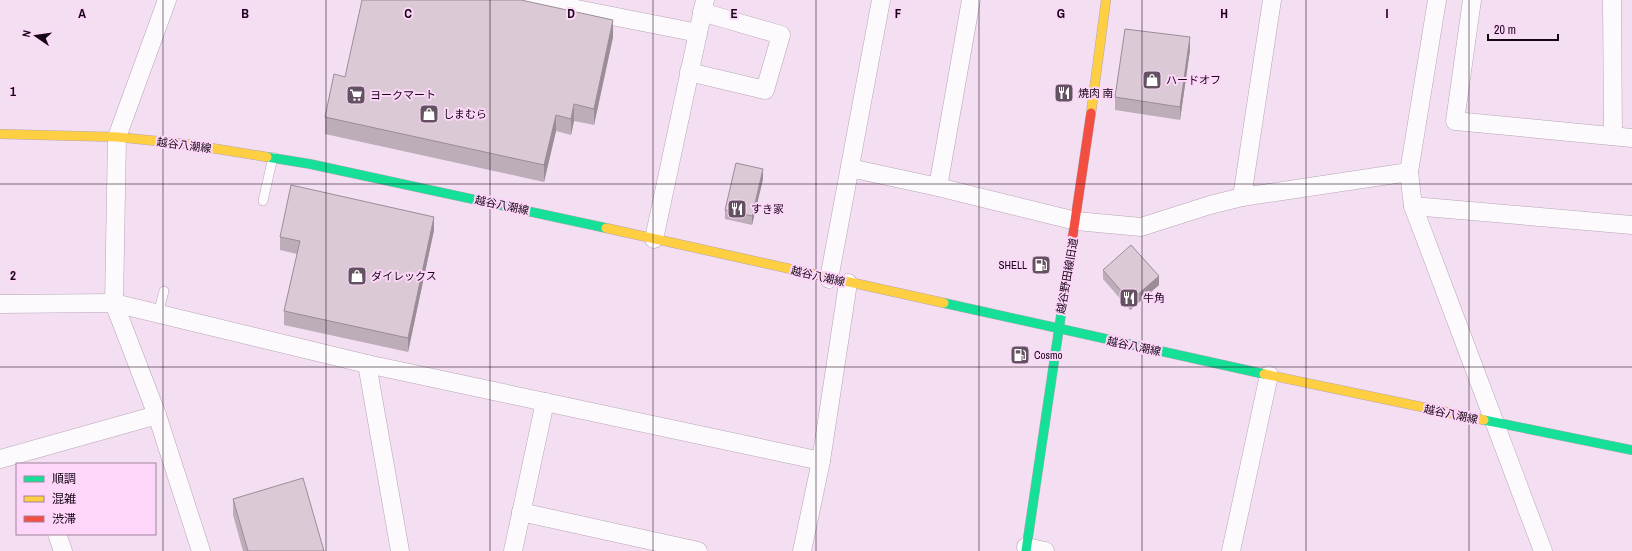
<svg xmlns="http://www.w3.org/2000/svg" width="1632" height="551" font-family="'Archivo Narrow','Noto Sans JP',sans-serif">
<rect width="100%" height="100%" fill="#f4dff2"/>
<g fill="none" stroke-linecap="round" stroke-linejoin="round">
<defs>
<g id="lane">
<path d="M263 201 273 157"/>
<path d="M158 314 164 291"/>
</g>
<g id="street">
<path d="M167 0 117 137 114 303 157 415 201 551"/>
<path d="M531 0 698 33"/>
<path d="M1437 0 1409 172 1413 206 1543 551"/>
<path d="M1472 0 1455 121 1632 138"/>
<path d="M1612 0 1613 136"/>
<path d="M689 72 765 90 781 35 702 12"/>
<path d="M850 168 938 187 1076 221 1141 227 1210 205 1242 197 1409 172"/>
<path d="M938 187 971 0"/>
<path d="M1242 197 1272 0"/>
<path d="M1413 206 1632 225"/>
<path d="M654 239 705 0"/>
<path d="M829 279 881 0"/>
<path d="M0 304 114 303 367 364 821 461"/>
<path d="M367 364 400 551"/>
<path d="M0 459 157 415"/>
<path d="M521 512 698 551"/>
<path d="M57 534 63 551"/>
<path d="M1026 547 1045 551"/>
<path d="M513 551 545 402"/>
<path d="M802 551 821 461 848 283"/>
<path d="M1231 551 1269 375"/>
</g>
<g id="fast">
<path d="M267 157 310 164 606 228"/>
<path d="M944 303 1264 374"/>
<path d="M1484 420 1632 450"/>
<path d="M1026 551 1068 268"/>
</g>
<g id="slow">
<path d="M1091 113 1106 0"/>
<path d="M0 134 117 137 187 144 267 157"/>
<path d="M606 228 944 303"/>
<path d="M1264 374 1484 420"/>
</g>
<path id="jam" d="M1068 268 1091 113"/>
</defs>
<!-- lane casing -->
<use href="#lane" stroke="#b6a5b5" stroke-width="10"/>
<!-- street casing -->
<use href="#street" stroke="#b6a5b5" stroke-width="19"/>
<!-- fast casing -->
<use href="#fast" stroke="#b6a5b5" stroke-width="10"/>
<!-- slow casing -->
<use href="#slow" stroke="#b6a5b5" stroke-width="10"/>
<!-- jam casing -->
<use href="#jam" stroke="#b6a5b5" stroke-width="10"/>
<!-- lane -->
<use href="#lane" stroke="#fdfafd" stroke-width="9"/>
<!-- street -->
<use href="#street" stroke="#fdfafd" stroke-width="18"/>
<!-- fast -->
<use href="#fast" stroke="#16e098" stroke-width="9"/>
<!-- slow -->
<use href="#slow" stroke="#ffcf43" stroke-width="9"/>
<!-- jam -->
<use href="#jam" stroke="#f24e42" stroke-width="9"/>
</g>
<!-- wall -->
<g fill="#bdadb8">
<path d="M613 37 594 125 574 121 571 135 556 131 544 182 325 134V117L345 77Z"/>
<path d="M1190 50 1180 120 1115 110V97Z"/>
<path d="M763 179 752 225 725 219V210Z"/>
<path d="M434 230 408 352 284 325V311L297 254 280 250V237Z"/>
<path d="M1103 270 1159 285 1130 310 1103 279Z"/>
<path d="M233 499 324 551H243L233 515Z"/>
</g>
<!-- shaded-wall -->
<g fill="#9a8d96">
<path d="M613 20V37L594 125V109Z"/>
<path d="M1190 37V50L1180 120V107Z"/>
<path d="M574 104V121L571 135V119Z"/>
<path d="M556 115V131L544 182V165Z"/>
<path d="M763 169V179L752 225V216Z"/>
<path d="M434 217V230L408 352V338Z"/>
<path d="M1159 276V285L1130 310V301Z"/>
</g>
<!-- building -->
<g fill="#dcc9d6" stroke="#9a8d96">
<path d="M362 0H521L613 20 594 109 574 104 571 119 556 115 544 165 325 117 334 74 345 77Z"/>
<path d="M1125 29 1190 37 1180 107 1115 97Z"/>
<path d="M736 163 763 169 752 216 725 210Z"/>
<path d="M291 185 434 217 408 338 284 311 300 241 280 237Z"/>
<path d="M1131 245 1159 276 1130 301 1103 270Z"/>
<path d="M303 478 324 551H248L233 499Z"/>
</g>
<!-- grid -->
<path fill="none" stroke="#160615" stroke-width="1" stroke-opacity="0.55" d="M163 0V551M326 0V551M490 0V551M653 0V551M816 0V551M979 0V551M1142 0V551M1306 0V551M1469 0V551M0 184H1632M0 367H1632"/>
<!-- icons -->
<defs>
<symbol id="shop-square" viewBox="-11 -11 22 22"><rect x="-9" y="-9" width="18" height="18" rx="4" fill="#645262" stroke="#fdd6f9"/><path d="M-5-2.5h2.3a2.7 3.5 0 0 1 5.4 0H5L5.5 6h-11ZM-1.5-2.5h3a1.5 2.3 0 0 0-3 0Z" fill="#fff"/></symbol>
<symbol id="restaurant-square" viewBox="-11 -11 22 22"><rect x="-9" y="-9" width="18" height="18" rx="4" fill="#645262" stroke="#fdd6f9"/><path d="M-5-6h1v4h1v-4h1v4h1v-4h1v5L-1.5 .5V6h-2V.5L-5-1ZM5-6V6H3V1.5H1.5Q1.5-4 5-6Z" fill="#fff"/></symbol>
<symbol id="supermarket-square" viewBox="-11 -11 22 22"><rect x="-9" y="-9" width="18" height="18" rx="4" fill="#645262" stroke="#fdd6f9"/><path d="M-6-5.5h2.5l.6 2H6L4.5 2H-2.5L-4.4-4H-6ZM-1.5 3.2a1.3 1.3 0 1 0 .1 0ZM3 3.2a1.3 1.3 0 1 0 .1 0Z" fill="#fff"/></symbol>
<symbol id="fuel-square" viewBox="-11 -11 22 22"><rect x="-9" y="-9" width="18" height="18" rx="4" fill="#645262" stroke="#fdd6f9"/><path d="M-5.5-6h7V0h2V4h1.3V-2.5L3-4.5l.8-.8L6-3V5H2.5V1h-1V6h-7ZM-4.2-4.7v3.2H.2V-4.7Z" fill="#fff"/></symbol>
</defs>
<g fill-rule="evenodd">
<use href="#shop-square" x="1141" y="69" width="22" height="22"/>
<use href="#restaurant-square" x="1053" y="82" width="22" height="22"/>
<use href="#supermarket-square" x="345" y="84" width="22" height="22"/>
<use href="#shop-square" x="418" y="103" width="22" height="22"/>
<use href="#restaurant-square" x="726" y="198" width="22" height="22"/>
<use href="#fuel-square" x="1030" y="254" width="22" height="22"/>
<use href="#shop-square" x="346" y="265" width="22" height="22"/>
<use href="#restaurant-square" x="1118" y="287" width="22" height="22"/>
<use href="#fuel-square" x="1009" y="344" width="22" height="22"/>
</g>
<g text-anchor="middle" dominant-baseline="central" stroke-width="4" stroke-linejoin="round" paint-order="stroke">
<!-- poi labels -->
<g font-size="11" fill="#160615" stroke="#fdd6f9" text-anchor="start">
<text x="1166" y="80">ハードオフ</text>
<text x="1078" y="93">焼肉 南</text>
<text x="370" y="95">ヨークマート</text>
<text x="443" y="114">しまむら</text>
<text x="751" y="209">すき家</text>
<text x="1027" y="265" text-anchor="end">SHELL</text>
<text x="371" y="276">ダイレックス</text>
<text x="1143" y="298">牛角</text>
<text x="1034" y="355">Cosmo</text>
</g>
<!-- street labels -->
<g font-size="11" fill="#160615" stroke="#fdd6f9">
<text transform="translate(184 145) rotate(7)">越谷八潮線</text>
<text transform="translate(502 205) rotate(12)">越谷八潮線</text>
<text transform="translate(818 276) rotate(13)">越谷八潮線</text>
<text transform="translate(1067 276) rotate(-80)">越谷野田線旧道</text>
<text transform="translate(1134 346) rotate(12)">越谷八潮線</text>
<text transform="translate(1451 414) rotate(12)">越谷八潮線</text>
</g>
</g>
<g font-size="13" text-anchor="middle" font-weight="bold" fill="#160615" stroke="#fdd6f9" stroke-width="4" stroke-linejoin="round" paint-order="stroke">
<text x="82" y="18">A</text>
<text x="245" y="18">B</text>
<text x="408" y="18">C</text>
<text x="571" y="18">D</text>
<text x="734" y="18">E</text>
<text x="898" y="18">F</text>
<text x="1061" y="18">G</text>
<text x="1224" y="18">H</text>
<text x="1387" y="18">I</text>
<text x="13" y="96">1</text>
<text x="13" y="280">2</text>
</g>
<!-- legend -->
<rect x="16" y="463" width="140" height="72" fill="#fdd6f9" stroke="#a1839e"/>
<rect x="24" y="476" width="20" height="6" fill="#16e098" stroke="#a1839e"/>
<text x="52" y="483" font-size="12" fill="#160615">順調</text>
<rect x="24" y="496" width="20" height="6" fill="#ffcf43" stroke="#a1839e"/>
<text x="52" y="503" font-size="12" fill="#160615">混雑</text>
<rect x="24" y="516" width="20" height="6" fill="#f24e42" stroke="#a1839e"/>
<text x="52" y="523" font-size="12" fill="#160615">渋滞</text>
<!-- north arrow -->
<g transform="translate(36 36) rotate(283)" stroke="#fdd6f9" stroke-width="3" paint-order="stroke">
<path d="M0-3L7 15L0 10L-7 15Z" fill="#160615"/>
<text y="-6" font-size="11" font-weight="bold" text-anchor="middle" fill="#160615">N</text>
</g>
<!-- scale -->
<path d="M1488 34v6h70v-6" fill="none" stroke="#160615" stroke-width="2"/>
<text x="1494" y="34" font-size="12" fill="#160615" stroke="#fdd6f9" stroke-width="3" paint-order="stroke">20 m</text>
</svg>
